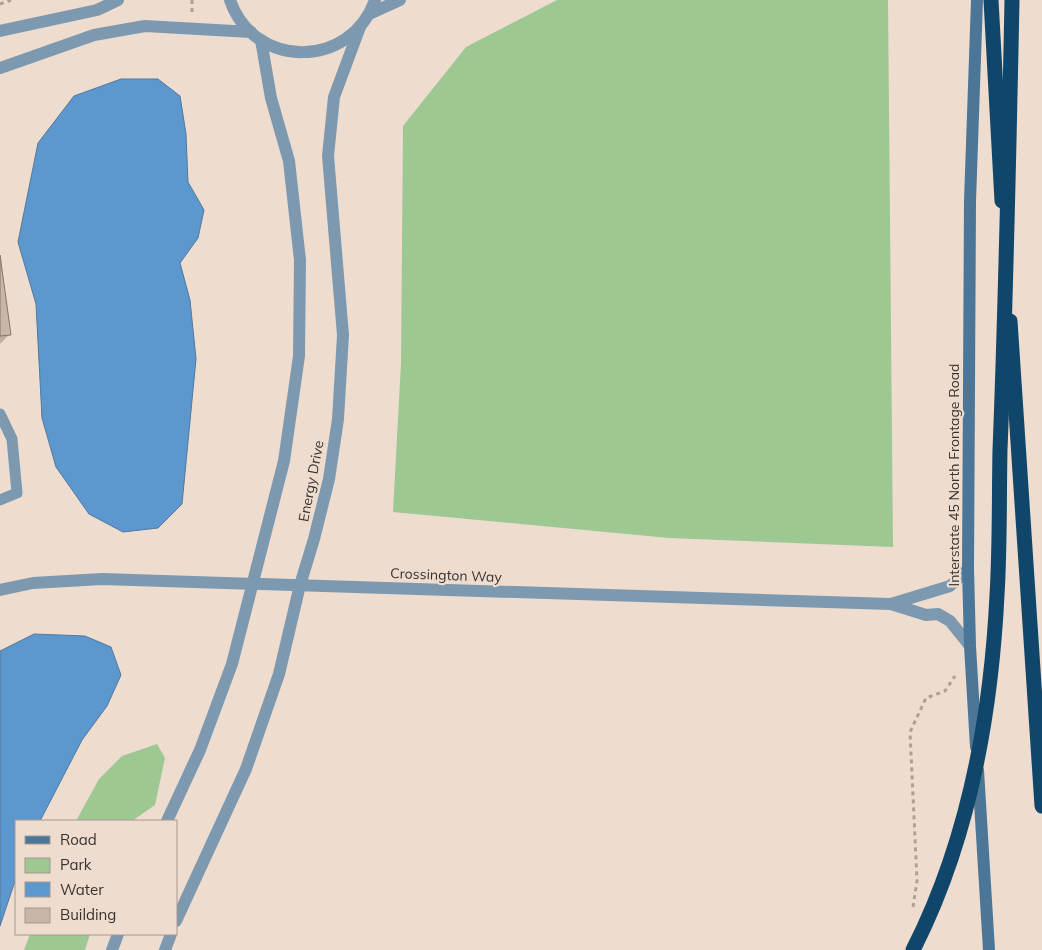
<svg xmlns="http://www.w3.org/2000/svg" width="1042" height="950" font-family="Mulish,sans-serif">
<rect width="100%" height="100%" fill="#eedccf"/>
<!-- green -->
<g fill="#9dc892">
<path d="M557 0H888L893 547 669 538 393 512 401 363 403 126 466 47Z"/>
<path d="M157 744 165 758 155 805 132 821H76L99 779 122 756Z"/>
<path d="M30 934H90L85 950H24Z"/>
</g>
<!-- water -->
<g fill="#5c98ce" stroke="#52799e">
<path d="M121 79H158L180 96 186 134 188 182 204 210 198 238 180 263 190 300 196 359 182 504 158 528 123 532 89 514 56 467 42 418 36 304 18 242 38 143 74 96Z"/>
<path d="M34 634 85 636 111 647 121 675 107 706 82 740 40 821H16V878L0 926V651Z"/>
</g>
<!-- shadow -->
<path fill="#0003" d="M0 265 10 334 0 344Z"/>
<!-- building -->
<path fill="#c7b6a9" stroke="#857569" d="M0 255 11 335 0 336Z"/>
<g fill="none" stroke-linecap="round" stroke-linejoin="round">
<!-- path -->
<g stroke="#aea095" stroke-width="3" stroke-dasharray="4 4" stroke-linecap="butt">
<path d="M192 0V14"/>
<path d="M0 4 11 0"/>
<path d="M913 907 917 881 910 732 926 698 945 691 955 676"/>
</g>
<!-- service -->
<path stroke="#7d99b0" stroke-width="11" d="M0 414 12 439 17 493 0 500"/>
<!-- tertiary -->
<g stroke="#7d99b0" stroke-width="12">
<path d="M230 0C254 70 351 69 375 0"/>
<path d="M369 14 400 0"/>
<path d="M0 31 97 10 118 0"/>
<path d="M0 68 94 35 145 26 251 32"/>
<path d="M0 590 33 583 102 579 891 604 950 586 968 569"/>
<path d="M891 604 926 615 938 614 950 621 970 646"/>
<path d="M167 821 200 750 232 664 284 461 299 356 300 260 289 161 271 98 261 40"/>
<path d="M176 921 246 769 279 674 300 585 314 539 329 479 338 419 343 335 328 156 334 97 360 27"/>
<path d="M112 950 118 934"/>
<path d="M165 950 171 934"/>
</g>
<!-- secondary -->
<g stroke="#4c7697" stroke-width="12">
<path d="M976 747 970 646 968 569 970 201 977 0"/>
<path d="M978 770 989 950"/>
</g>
<!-- motorway -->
<g stroke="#11466b" stroke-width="15">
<path d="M991 0 1002 201"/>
<path d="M1010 321 1042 806"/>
</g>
<!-- motorway-bridge -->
<path stroke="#11466b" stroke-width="15" d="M913 950C969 840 991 717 997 595 1000 547 999 498 1000 450 1006 300 1009 150 1012 0"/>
</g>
<g text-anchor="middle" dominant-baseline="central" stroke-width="4.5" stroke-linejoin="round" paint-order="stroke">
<!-- street labels -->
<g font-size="14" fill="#39322d" stroke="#eedccf">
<text transform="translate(954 475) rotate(-90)">Interstate 45 North Frontage Road</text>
<text transform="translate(311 481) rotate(-79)">Energy Drive</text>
<text transform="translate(446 575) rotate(2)">Crossington Way</text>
</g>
</g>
<!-- legend -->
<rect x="15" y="820" width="162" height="115" fill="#eedccf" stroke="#a6988e"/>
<rect x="25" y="836" width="25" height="8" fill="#4c7697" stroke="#a6988e"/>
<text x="60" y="845" font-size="15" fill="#39322d">Road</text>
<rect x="25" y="858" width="25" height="15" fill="#9dc892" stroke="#a6988e"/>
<text x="60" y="870" font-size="15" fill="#39322d">Park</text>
<rect x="25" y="882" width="25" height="15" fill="#5c98ce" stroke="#a6988e"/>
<text x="60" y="895" font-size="15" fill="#39322d">Water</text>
<rect x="25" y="908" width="25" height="15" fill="#c7b6a9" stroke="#a6988e"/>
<text x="60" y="920" font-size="15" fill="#39322d">Building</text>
</svg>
